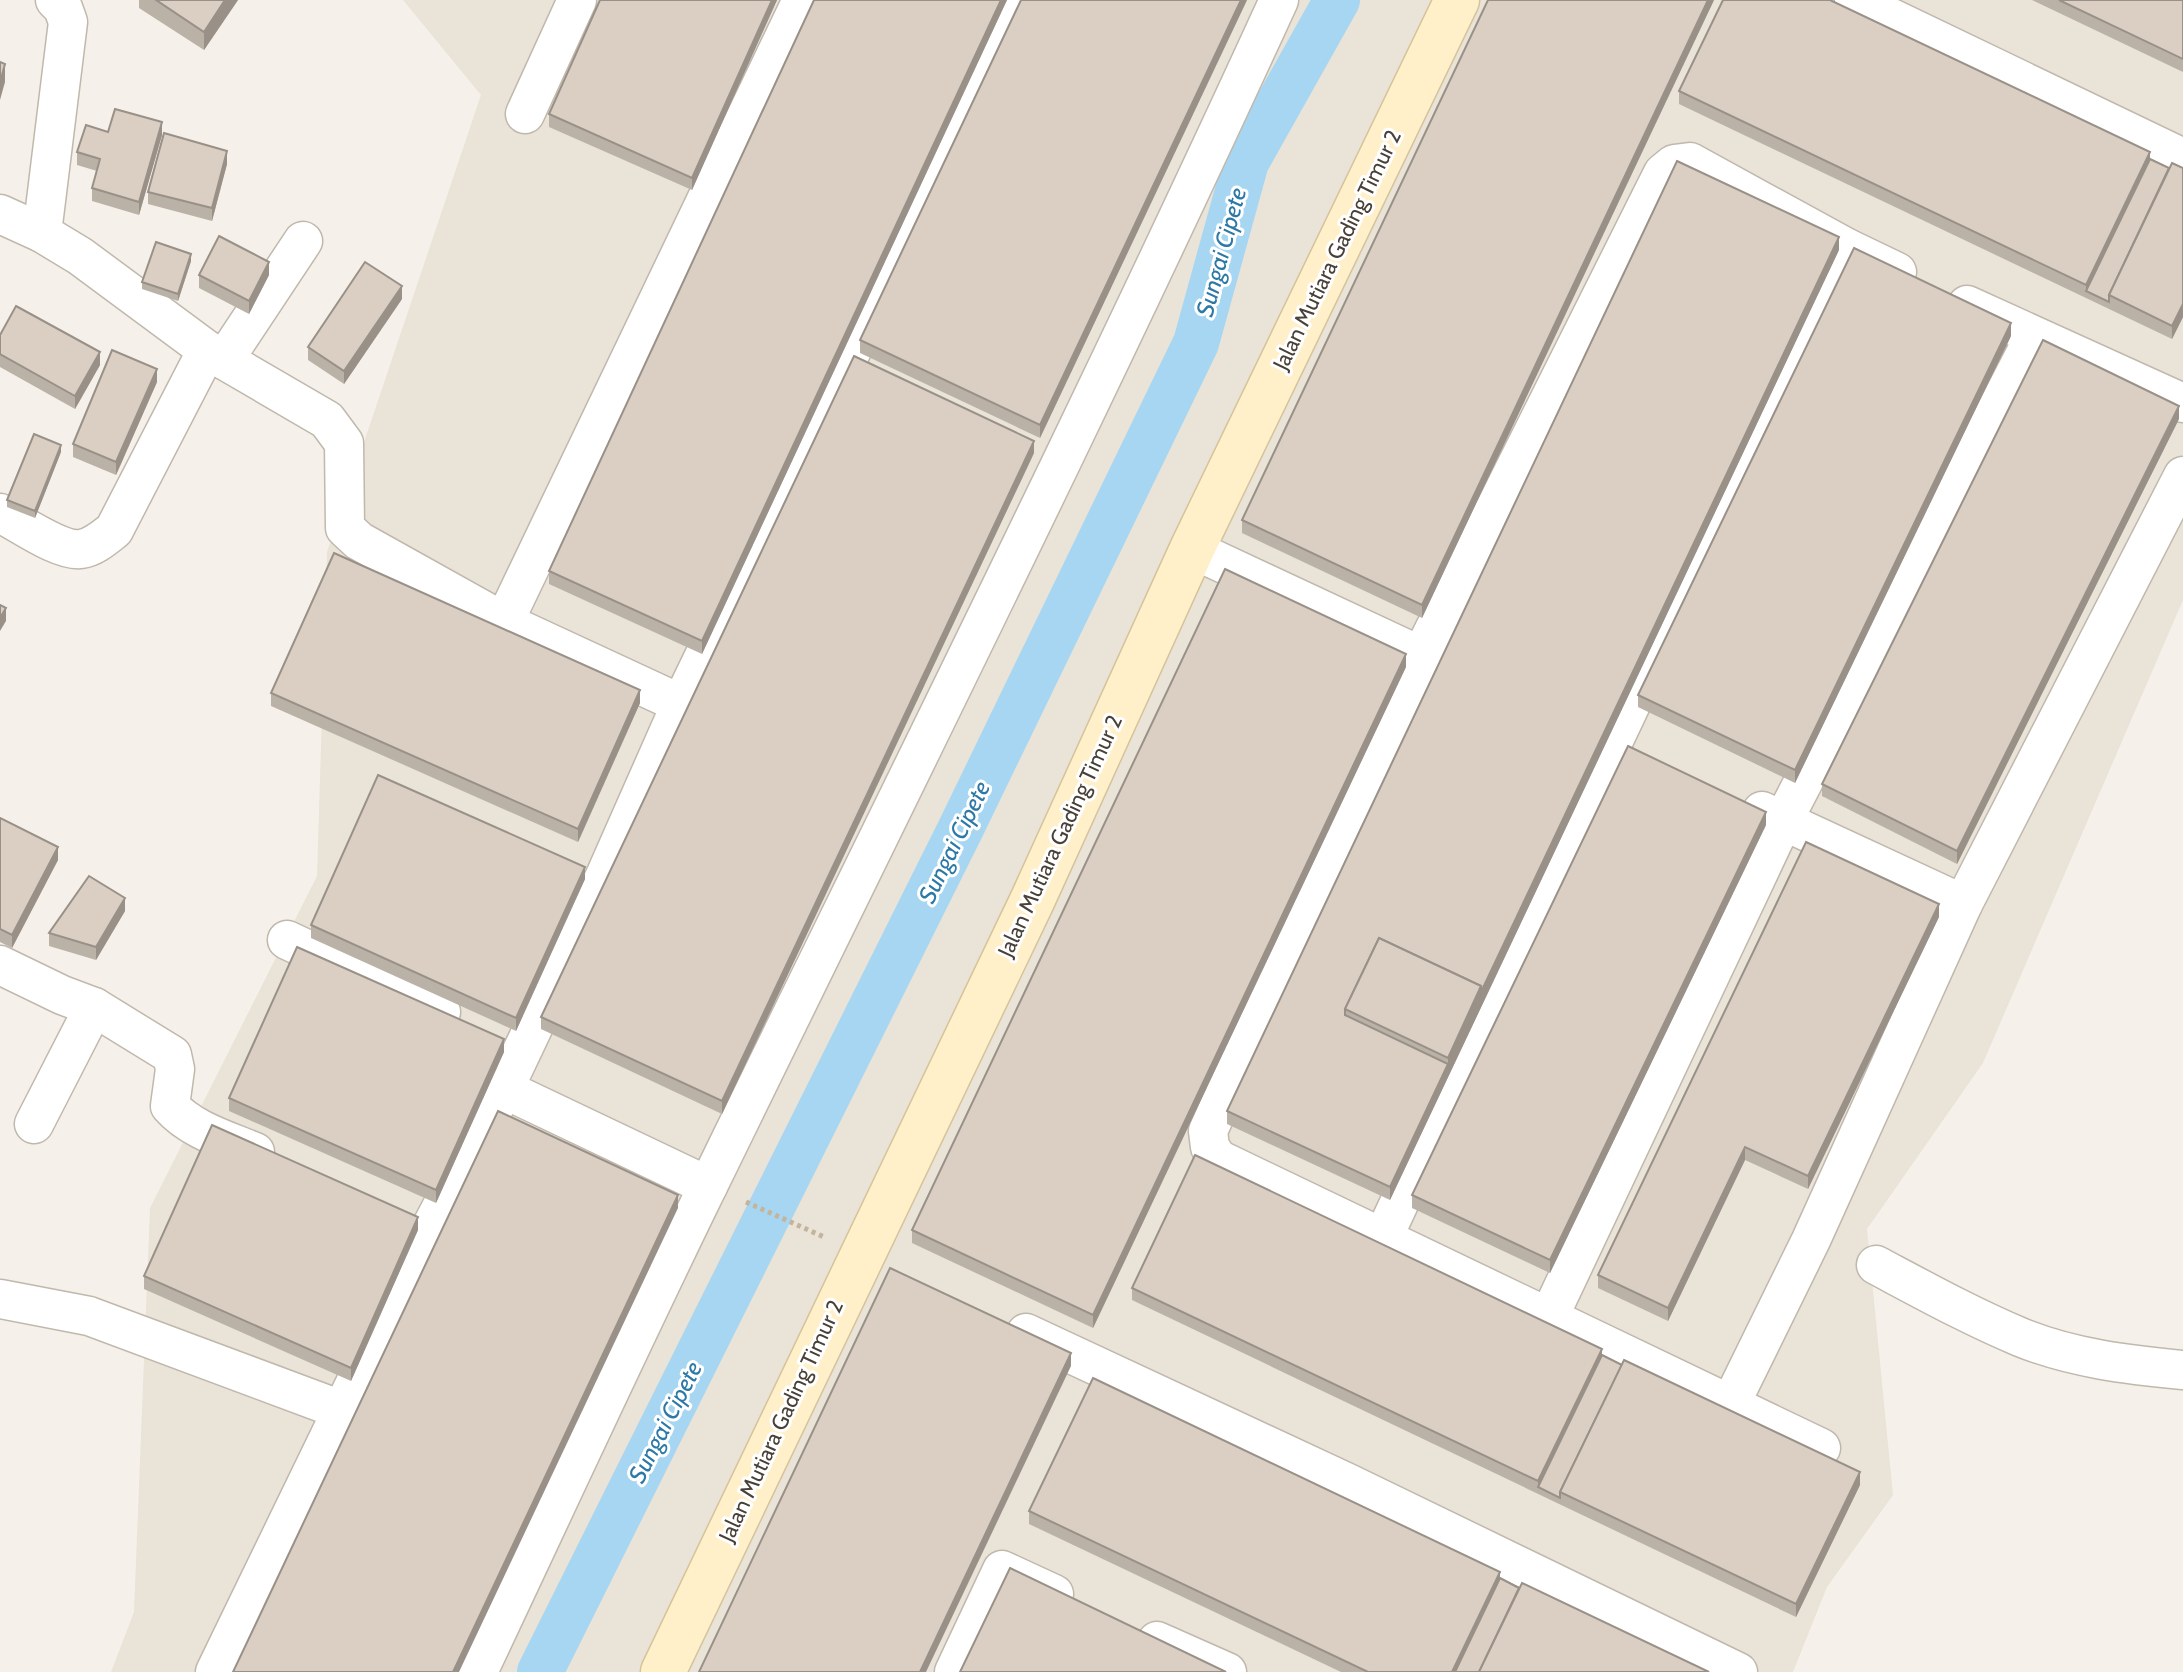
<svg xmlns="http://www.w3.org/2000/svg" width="2183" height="1672" font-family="Cabin,sans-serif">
<rect width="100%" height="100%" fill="#f5f1ea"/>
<!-- residential -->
<path fill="#e9e3d8" d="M403 0H2183V600L1983 1063 1867 1229 1893 1495 1827 1587 1793 1672H111L134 1612 150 1208 317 876 327 552 481 95Z"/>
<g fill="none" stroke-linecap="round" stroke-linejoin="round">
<!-- canal -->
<path stroke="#a6d6f1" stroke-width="46" d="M540 1672 961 828 1196 343 1246 162 1337 0"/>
<defs>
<g id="street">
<path d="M55 0 63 8 68 22 42 233 80 256 207 350 327 420 344 443 345 528 359 541 504 622 681 704"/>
<path d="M1854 0 2183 158"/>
<path d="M525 114 577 0"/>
<path d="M0 214 42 233"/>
<path d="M1967 305 2183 403"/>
<path d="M224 360 303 241"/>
<path d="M0 513C20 523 60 552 81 549 94 547 105 537 114 530L207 350"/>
<path d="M1192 549 1421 656"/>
<path d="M504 622 802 0"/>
<path d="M1762 811 1963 904"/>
<path d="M287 940 441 1012"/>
<path d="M0 965 62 995 94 1007 34 1124"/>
<path d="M94 1007 172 1055 175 1069 170 1106C191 1130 226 1140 255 1152"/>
<path d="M708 1186 504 1089 605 876 681 704 1021 0"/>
<path d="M1382 1240 1614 740 1847 248"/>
<path d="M1876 1265C1923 1290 1970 1316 2020 1337 2071 1358 2128 1365 2183 1370"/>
<path d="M0 1299 89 1316 344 1411"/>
<path d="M1548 1319 1783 821 2034 337"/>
<path d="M1026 1333 1348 1483 1738 1672"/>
<path d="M1730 1405 1811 1240 1963 904 2183 476"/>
<path d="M1821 1448 1218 1159 1210 1147 1208 1131 1421 656 1663 173 1674 164 1690 162 1847 248 1897 272"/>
<path d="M1157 1641 1227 1672"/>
<path d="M215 1672 430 1229 504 1089"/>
<path d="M478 1672C555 1509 630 1345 709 1184 901 790 1097 398 1279 0"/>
<path d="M954 1672 1002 1570 1054 1594"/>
</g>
<path id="secondary" d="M663 1672 1032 901 1192 549 1457 0"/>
</defs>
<!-- street casing -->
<use href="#street" stroke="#c1b8ac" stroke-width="41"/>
<!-- secondary casing -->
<use href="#secondary" stroke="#d5c39a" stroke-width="47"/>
<!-- path -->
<path stroke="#c3b49d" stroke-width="5" stroke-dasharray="4 4" stroke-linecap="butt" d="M746 1202 824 1237"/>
<!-- street -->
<use href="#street" stroke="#fff" stroke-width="38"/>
<!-- secondary -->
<use href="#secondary" stroke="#fff0ca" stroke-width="44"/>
</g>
<!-- wall -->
<g fill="#bbb2a7">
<path d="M139 0H238L204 50 139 8Z"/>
<path d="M600 0H777L692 190 549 127V114Z"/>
<path d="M814 0H1007L702 654 549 584V571Z"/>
<path d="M1247 0 1040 438 860 353V340Z"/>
<path d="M1488 0H1714L1422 618 1242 533V520Z"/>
<path d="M2032 0H2183V72Z"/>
<path d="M1679 91 2150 159 2169 168H2183V317L2172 339 1679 104Z"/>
<path d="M108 132 162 135 139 215 92 201V188L97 171 77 165V152Z"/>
<path d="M227 164 212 221 148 204V192Z"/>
<path d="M1839 250 1390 1200 1227 1124V1111Z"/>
<path d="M191 261 178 301 142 289V282Z"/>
<path d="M199 275H269L249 314 199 288Z"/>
<path d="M402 299 344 384 308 360V347Z"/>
<path d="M0 335 100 365 75 409 0 367Z"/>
<path d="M2011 336 1795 783 1638 707V695Z"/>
<path d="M157 382 116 475 73 457V444Z"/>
<path d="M2179 419 1957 864 1822 796V784Z"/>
<path d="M61 452 35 518 7 507V500Z"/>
<path d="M1034 453 722 1114 541 1029V1017Z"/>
<path d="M1406 667 1093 1328 912 1243V1230Z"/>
<path d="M271 693 640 703 578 842 271 706Z"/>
<path d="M0 818 58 860 12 948 0 942Z"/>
<path d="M1766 825 1550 1273 1412 1208V1195Z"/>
<path d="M585 879 516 1031 311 938V925Z"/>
<path d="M125 911 96 960 49 946V933Z"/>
<path d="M1939 917 1808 1189 1745 1160 1668 1321 1598 1288V1275Z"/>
<path d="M504 1052 436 1203 229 1111V1098Z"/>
<path d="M418 1230 351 1381 144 1289V1276Z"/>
<path d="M1132 1288 1602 1355 1860 1485 1796 1617 1132 1300Z"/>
<path d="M1029 1511 1500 1578 1709 1672H1341L1029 1524Z"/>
</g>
<!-- shaded-wall -->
<g fill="#999188">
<path d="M225 0H238L204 50V32Z"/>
<path d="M772 0H777L692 190V178Z"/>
<path d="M1001 0H1007L702 654V641Z"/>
<path d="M1241 0H1247L1040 438V425Z"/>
<path d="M1708 0H1714L1422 618V605Z"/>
<path d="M5 64V82L0 100V82Z"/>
<path d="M162 122V135L139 215V202Z"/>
<path d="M227 151V164L212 221V208Z"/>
<path d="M2150 152V165L2086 291V285Z"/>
<path d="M1839 237V250L1390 1200V1187L1448 1064V1058L1481 986Z"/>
<path d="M191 254V261L178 301V294Z"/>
<path d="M269 262V275L249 314V301Z"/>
<path d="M402 286V299L344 384V371Z"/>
<path d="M2183 304V317L2172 339V326Z"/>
<path d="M2011 323V336L1795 783V770Z"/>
<path d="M100 352V365L75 409V396Z"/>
<path d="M157 369V382L116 475V462Z"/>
<path d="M2179 406V419L1957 864V851Z"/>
<path d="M1034 441V453L722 1114V1101Z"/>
<path d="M61 445V452L35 518V511Z"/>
<path d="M6 608V621L0 631V618Z"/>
<path d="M1406 654V667L1093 1328V1315Z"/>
<path d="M640 690V703L578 842V829Z"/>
<path d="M1766 812V825L1550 1273V1260Z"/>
<path d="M58 847V860L12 948V935Z"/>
<path d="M585 867V879L516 1031V1018Z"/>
<path d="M125 898V911L96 960V947Z"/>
<path d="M1939 904V917L1808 1189V1176Z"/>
<path d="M504 1039V1052L436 1203V1190Z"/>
<path d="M1745 1147V1160L1668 1321V1308Z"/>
<path d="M678 1195V1208L459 1672H453Z"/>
<path d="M418 1217V1230L351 1381V1368Z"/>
<path d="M1602 1349V1362L1538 1487V1481Z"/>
<path d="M1071 1353V1366L926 1672H920Z"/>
<path d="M1860 1472V1485L1796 1617V1604Z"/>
<path d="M1500 1572V1585L1458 1672H1452Z"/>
</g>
<!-- building -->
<g fill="#dacfc2" stroke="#999188" stroke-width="2">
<path d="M156 0H225L204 32Z"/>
<path d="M600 0H772L692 178 549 114Z"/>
<path d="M814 0H1001L702 641 549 571Z"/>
<path d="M1021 0H1241L1040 425 860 340Z"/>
<path d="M1488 0H1708L1422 605 1242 520Z"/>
<path d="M1723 0H1830L2150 152 2086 285 1679 91Z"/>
<path d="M2059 0H2183V59Z"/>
<path d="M0 62 5 64 0 82Z"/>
<path d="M115 109 162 122 139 202 92 188 100 159 77 152 86 125 108 132Z"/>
<path d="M164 133 227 151 212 208 148 192Z"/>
<path d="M2150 159 2169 168 2109 295V302L2086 291Z"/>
<path d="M1677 161 1839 237 1481 992V986L1379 938 1345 1009V1015L1448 1064 1390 1187 1227 1111Z"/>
<path d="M2172 163 2183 168V304L2172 326 2109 295Z"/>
<path d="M219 236 269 262 249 301 199 275Z"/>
<path d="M156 242 191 254 178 294 142 282Z"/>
<path d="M1854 248 2011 323 1795 770 1638 695Z"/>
<path d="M365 262 402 286 344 371 308 347Z"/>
<path d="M16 306 100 352 75 396 0 354V335Z"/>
<path d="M2043 340 2179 406 1957 851 1822 784Z"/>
<path d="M112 350 157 369 116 462 73 444Z"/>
<path d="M854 356 1034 441 722 1101 541 1017Z"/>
<path d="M34 434 61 445 35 511 7 500Z"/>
<path d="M334 553 640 690 578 829 271 693Z"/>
<path d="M1225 569 1406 654 1093 1315 912 1230Z"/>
<path d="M0 605 6 608 0 618Z"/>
<path d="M1628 746 1766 812 1550 1260 1412 1195Z"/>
<path d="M378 775 585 867 516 1018 311 925Z"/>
<path d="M0 818 58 847 12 935 0 929Z"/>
<path d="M1806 842 1939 904 1808 1176 1745 1147 1668 1308 1598 1275Z"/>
<path d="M89 876 125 898 96 947 49 933Z"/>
<path d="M1379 938 1481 986 1448 1058 1345 1009Z"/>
<path d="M297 947 504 1039 436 1190 229 1098Z"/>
<path d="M498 1111 678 1195 453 1672H233Z"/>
<path d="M212 1125 418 1217 351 1368 144 1276Z"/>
<path d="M1195 1155 1602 1349 1538 1481 1132 1288Z"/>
<path d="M890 1268 1071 1353 920 1672H699Z"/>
<path d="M1602 1355 1622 1365 1560 1492V1498L1538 1487Z"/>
<path d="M1624 1360 1860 1472 1796 1604 1560 1492Z"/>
<path d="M1093 1378 1500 1572 1452 1672H1368L1029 1511Z"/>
<path d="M1010 1568 1226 1672H960Z"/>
<path d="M1500 1578 1519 1588 1479 1672H1455Z"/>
<path d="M1522 1583 1709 1672H1479Z"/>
</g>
<g text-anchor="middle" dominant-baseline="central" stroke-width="6" stroke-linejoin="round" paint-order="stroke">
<!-- street labels -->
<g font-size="22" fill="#494138" stroke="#fff">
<text transform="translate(1337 250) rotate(-64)">Jalan Mutiara Gading Timur 2</text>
<text transform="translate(1060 836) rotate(-65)">Jalan Mutiara Gading Timur 2</text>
<text transform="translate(781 1421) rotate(-65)">Jalan Mutiara Gading Timur 2</text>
</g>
<!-- water labels -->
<g font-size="24" font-style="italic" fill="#2c78a6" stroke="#fff">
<text transform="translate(1221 252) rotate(-75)">Sungai Cipete</text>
<text transform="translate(954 842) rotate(-64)">Sungai Cipete</text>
<text transform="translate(665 1422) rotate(-63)">Sungai Cipete</text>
</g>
</g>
</svg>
